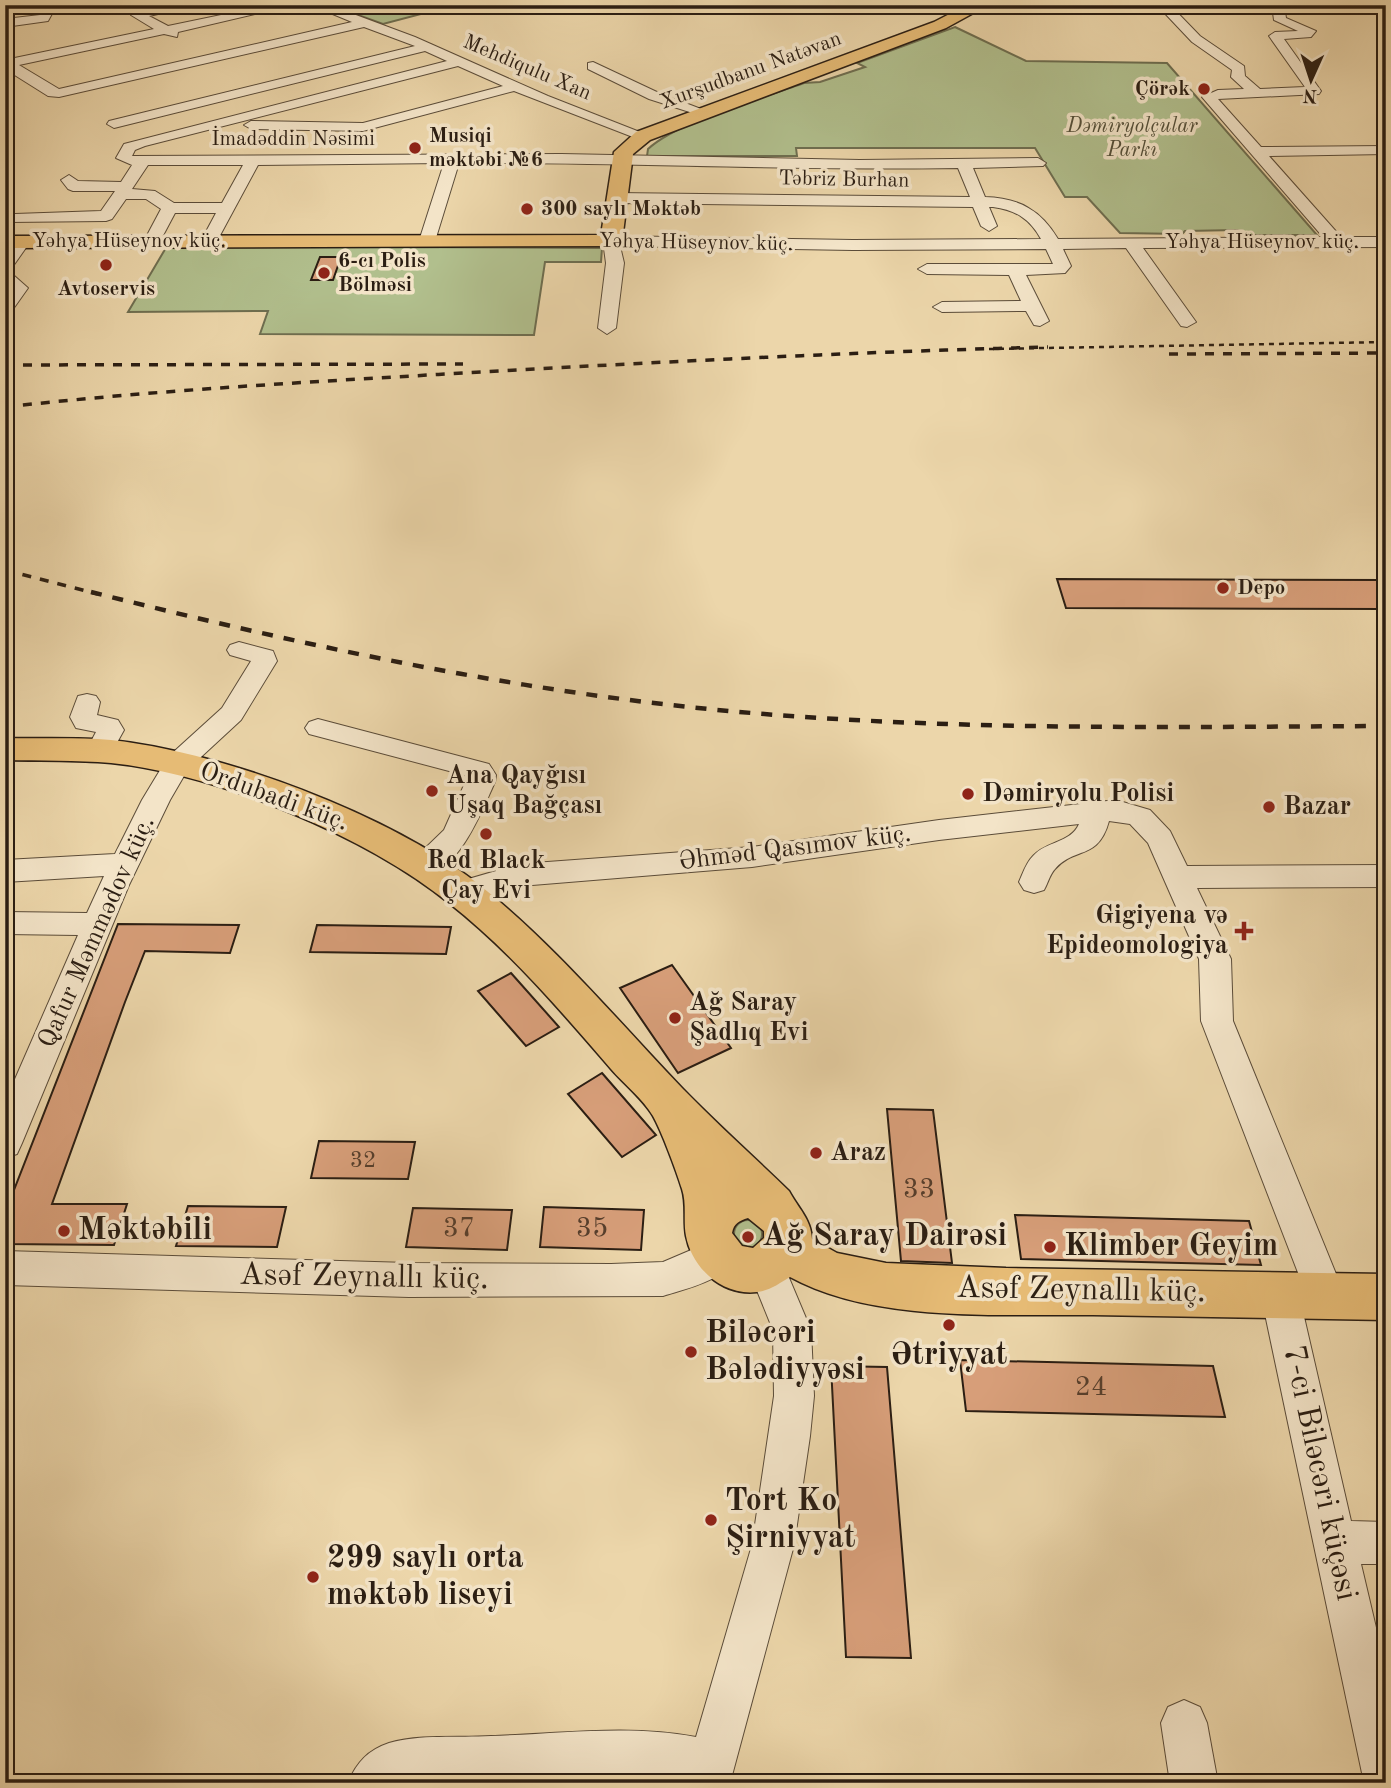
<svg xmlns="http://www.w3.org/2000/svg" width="1391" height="1788" font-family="'Old Standard TT',serif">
<rect width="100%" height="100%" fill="#ecd6aa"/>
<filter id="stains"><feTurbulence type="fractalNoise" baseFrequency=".00286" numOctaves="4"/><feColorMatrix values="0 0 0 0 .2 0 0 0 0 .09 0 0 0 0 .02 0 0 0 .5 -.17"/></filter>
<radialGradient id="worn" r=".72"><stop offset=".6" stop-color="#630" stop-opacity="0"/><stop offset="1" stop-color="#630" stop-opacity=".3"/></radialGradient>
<!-- green -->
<g fill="#b1bf8d" stroke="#6e6e50" stroke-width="2">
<path d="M330 5H455L383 24Z"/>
<path d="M955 27 1026 61 1167 63 1317 235H1250L1237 230 1185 231 1182 234 1120 233 1087 197H1065L1035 148H796L797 156H647L648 149C678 121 763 98 804 83L820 82 865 67 857 63Z"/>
<path d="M167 246 602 248 601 262H545L534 335 260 334 268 311 128 312Z"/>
<circle cx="748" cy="1234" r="14"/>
</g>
<!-- building -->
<g fill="#d79e79" stroke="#2b1e13" stroke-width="2">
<path d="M320 257H341L333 280H311Z"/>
<path d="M1057 579 1386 580V609L1066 608Z"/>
<path d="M118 924 239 925 230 953 145 951 125 1002 52 1204H127L114 1245 5 1244V1213Z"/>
<path d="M317 925 451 927 446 954 310 952Z"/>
<path d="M672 965 731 1048 678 1073 620 988Z"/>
<path d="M511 973 559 1027 526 1046 478 991Z"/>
<path d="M602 1073 656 1135 622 1157 568 1094Z"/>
<path d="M887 1109 933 1110 952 1263 901 1261Z"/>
<path d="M319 1141 415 1142 408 1179 311 1178Z"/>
<path d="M188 1206 286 1207 277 1247 176 1246Z"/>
<path d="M544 1207 644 1210 641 1250 540 1247Z"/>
<path d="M413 1208 512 1210 507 1250 406 1247Z"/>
<path d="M1015 1215 1249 1221 1261 1265 1021 1259Z"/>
<path d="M960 1360 1213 1366 1225 1417 966 1411Z"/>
<path d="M831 1366 887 1367 911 1658 846 1657Z"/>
</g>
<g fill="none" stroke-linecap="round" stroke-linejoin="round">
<defs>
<g id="minor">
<path d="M171 5H198L149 16 168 26 269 5H293L178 32 177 37 164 34 19 65 59 89 352 22 311 5H329L415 37 548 96 650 136 648 139H638L514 91 363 131 251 129 244 125 251 121 363 123 503 86 458 66 145 146 135 150 132 156 561 154 860 160 1038 158 1046 163 1043 166 973 168 985 197C1019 198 1041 210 1058 239L1323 237 1202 97 1218 90 1244 89 1231 77 1232 70 1192 42 1157 5H1170L1200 36 1244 66 1245 76 1260 89 1305 87 1269 36 1275 32 1298 31 1274 20 1272 5H1284L1286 18 1316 31 1311 37 1284 39 1321 91 1319 94 1218 99 1261 147 1386 146V154L1269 156 1341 237H1386V247L1143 248 1196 322 1187 327 1181 326 1126 248 1063 249 1071 266 1065 273 1026 275 1049 321 1040 326 1034 325 1026 311 942 312 933 307 942 302 1021 301 1009 275 927 274 918 269 927 264H1053L1046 249 853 250 620 246 624 263 616 328 607 334 598 328 606 263 603 241 611 236 853 240 1041 239C1030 219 1016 210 993 207H989L997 226 989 231 981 226 973 207 616 203 608 198 616 193 970 197 958 168C792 171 626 162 459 163L435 241 427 246 419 241 444 163 258 165 217 241 209 246 201 241 216 213H175L158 245H146L144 241 161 209 146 199H126L112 219 106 221 9 222 7 219 15 214 101 211 115 191H73L68 189 61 180 69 175 78 181 121 182 132 165 116 158 124 144 447 61 425 51 114 128 107 124 109 121 415 46 364 27 59 97 48 96 5 69V60L154 29 131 15ZM148 165H243L222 203H174L155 191 132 189Z"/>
<path d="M1308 5H1386V12L1314 9Z"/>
<path d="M48 6 54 10 48 21 5 27V19L40 15 44 7Z"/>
<path d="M593 62 659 93 709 112 702 116 649 99 588 69V63Z"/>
<path d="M22 237 30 242 11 269 5 270C5 257 6 241 22 237Z"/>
<path d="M5 272 11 273 28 288 11 312 5 313V295L9 289 5 286Z"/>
<path d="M239 642 273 651 277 661 241 720 188 769 170 800 129 885 22 1143 17 1154 5 1158V1102L78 935 5 934V912L87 913 104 876 5 882V860L115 854 142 800 168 757 222 708 251 661 230 655 227 650 230 645Z"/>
<path d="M87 694 96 696 100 702 97 715 118 720 124 730 109 757 99 760 89 757 86 751 96 732 76 728 70 717 78 696Z"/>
<path d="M318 719 489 764 496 775 495 782C482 810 455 884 415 872L410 865 415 858 444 830 468 776 309 734 305 728 309 722Z"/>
<path d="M1116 800 1150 810 1170 831 1187 866 1386 865V887L1197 888 1231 959 1233 1021 1345 1296 1339 1308 1326 1314 1313 1308 1307 1296 1201 1021 1199 959 1148 843 1130 824 1109 821C1098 861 1075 846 1055 869 1050 874 1048 883 1044 890L1034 893 1024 890 1019 882C1023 873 1026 863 1033 856 1046 841 1071 843 1079 824L939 840 752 867 520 886 462 903 451 900 447 892 451 884 520 864 752 847 939 820Z"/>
<path d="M717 1239 730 1244 736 1256C724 1281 688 1288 663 1296L409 1297 5 1285V1251L409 1263 611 1264 663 1262Z"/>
<path d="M766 1249 779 1254 811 1330 814 1396 810 1436 794 1545 730 1783 633 1779 516 1783H348C356 1763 368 1750 389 1743 420 1734 458 1738 491 1736 558 1734 630 1724 696 1737L752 1545 774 1396 773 1330 747 1266 753 1254Z"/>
<path d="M1280 1277 1293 1283 1299 1295 1351 1521 1386 1522V1564H1361L1386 1670V1783H1366L1362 1773 1261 1295 1267 1283Z"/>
<path d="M1184 1700 1200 1707 1207 1723 1218 1783H1170L1161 1723 1168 1707Z"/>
</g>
<g id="major">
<path d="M967 5H988L946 28 650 140 633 154 622 241 619 246 5 248V236L601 235 614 152 636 132 934 22Z"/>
<path d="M5 738C40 739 76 737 111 740 223 752 388 814 477 883 553 943 616 1019 683 1089 717 1124 754 1157 789 1191 798 1208 811 1219 812 1239L837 1253 886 1263 1006 1268 1386 1274V1320C1288 1318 1191 1317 1093 1315 999 1314 873 1323 790 1277 780 1283 769 1291 757 1292 722 1296 692 1268 686 1236 683 1221 687 1204 682 1189 676 1170 662 1132 653 1116 643 1099 624 1084 611 1069 561 1011 509 950 449 903 366 836 217 774 111 763 76 760 40 761 5 760ZM748 1218 764 1231V1238L753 1248 742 1246 732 1233C734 1223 739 1221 748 1218Z"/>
</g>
</defs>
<!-- minor casing -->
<use href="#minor" stroke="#5b4c39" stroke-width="2"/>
<!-- major casing -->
<use href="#major" stroke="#2b1e13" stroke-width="3"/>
<!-- minor -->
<use href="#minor" fill="#f3e4c8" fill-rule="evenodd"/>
<!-- major -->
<use href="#major" fill="#e6bb75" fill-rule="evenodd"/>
<!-- rail-far2 -->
<path stroke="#2b1e13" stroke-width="2.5" stroke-dasharray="5 5" stroke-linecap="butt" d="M989 349 1386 342"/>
<!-- rail-far1 -->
<g stroke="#2b1e13" stroke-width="3.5" stroke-dasharray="9 9" stroke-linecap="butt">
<path d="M1169 354 1386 353"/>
<path d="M5 365 463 364"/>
<path d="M5 407C157 390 310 382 463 373 658 362 853 352 1048 347"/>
<path d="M5 570 98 594"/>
</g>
<!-- rail -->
<path stroke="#2b1e13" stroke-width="4.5" stroke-dasharray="11 11" stroke-linecap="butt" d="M91 592C301 645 513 691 729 711 948 731 1167 727 1386 726"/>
</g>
<!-- markers -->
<g fill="#8f2418" stroke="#f3e4c8" stroke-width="2.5">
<circle cx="1204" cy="89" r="7"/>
<circle cx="415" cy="148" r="7"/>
<circle cx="527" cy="209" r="7"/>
<circle cx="106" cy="265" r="7"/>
<circle cx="324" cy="273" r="7"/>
<circle cx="1223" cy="588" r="7"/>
<circle cx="432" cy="791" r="7"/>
<circle cx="968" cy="794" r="7"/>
<circle cx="1269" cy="807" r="7"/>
<circle cx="486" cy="834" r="7"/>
<path d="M1240.5 920.5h7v7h7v7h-7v7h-7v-7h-7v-7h7z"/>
<circle cx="675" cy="1018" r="7"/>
<circle cx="816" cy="1153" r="7"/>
<circle cx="64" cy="1231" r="7"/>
<circle cx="748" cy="1237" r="7"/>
<circle cx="1050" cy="1247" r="7"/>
<circle cx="949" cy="1325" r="7"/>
<circle cx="691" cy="1352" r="7"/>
<circle cx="711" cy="1520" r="7"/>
<circle cx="313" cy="1577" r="7"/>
</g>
<g text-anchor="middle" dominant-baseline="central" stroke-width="7" stroke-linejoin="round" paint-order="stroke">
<!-- far-street labels -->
<g font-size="21" fill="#2b1e13" stroke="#f3e4c8">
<text transform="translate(527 68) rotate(23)">Mehdiqulu Xan</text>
<text transform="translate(751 71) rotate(-20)">Xurşudbanu Natəvan</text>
<text x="293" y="139">İmadəddin Nəsimi</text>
<text transform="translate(844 180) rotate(1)">Təbriz Burhan</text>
<text x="129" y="241">Yəhya Hüseynov küç.</text>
<text x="1262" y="242">Yəhya Hüseynov küç.</text>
<text transform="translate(696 243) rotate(1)">Yəhya Hüseynov küç.</text>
</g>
<!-- far-poi labels -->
<g font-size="21" font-weight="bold" fill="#2b1e13" stroke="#f3e4c8" text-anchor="start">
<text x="1190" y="89" text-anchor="end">Çörək</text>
<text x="429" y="136">Musiqi<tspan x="429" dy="24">məktəbi №6</tspan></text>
<text x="541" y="209">300 saylı Məktəb</text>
<text x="338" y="261">6-cı Polis<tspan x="338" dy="24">Bölməsi</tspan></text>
<text x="106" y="289" text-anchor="middle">Avtoservis</text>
<text x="1237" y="588">Depo</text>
</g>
<!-- far-park labels -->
<g font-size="21" font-style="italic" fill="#534e38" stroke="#f3e4c8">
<text x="1132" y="126">Dəmiryolçular<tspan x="1132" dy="24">Parkı</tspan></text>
</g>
<!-- number labels -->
<g font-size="23" fill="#563e2c">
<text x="363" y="1160">32</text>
</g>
<!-- poi labels -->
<g font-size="26" font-weight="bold" fill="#2b1e13" stroke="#f3e4c8" text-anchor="start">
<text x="446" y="776">Ana Qayğısı<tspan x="446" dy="30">Uşaq Bağçası</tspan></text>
<text x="982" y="794">Dəmiryolu Polisi</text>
<text x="1283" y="807">Bazar</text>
<text x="486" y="861" text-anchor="middle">Red Black<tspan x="486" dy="30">Çay Evi</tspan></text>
<text x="1228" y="916" text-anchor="end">Gigiyena və<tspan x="1228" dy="30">Epideomologiya</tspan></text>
<text x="689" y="1003">Ağ Saray<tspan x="689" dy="30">Şadlıq Evi</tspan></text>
<text x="830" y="1153">Araz</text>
</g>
<!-- street labels -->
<g font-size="26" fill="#2b1e13" stroke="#f3e4c8">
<text transform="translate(274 797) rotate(20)">Ordubadi küç.</text>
<text transform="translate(795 848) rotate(-7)">Əhməd Qasımov küç.</text>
<text transform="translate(97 932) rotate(-66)">Qafur Məmmədov küç.</text>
</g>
<!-- near-number labels -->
<g font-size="28" fill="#563e2c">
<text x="919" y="1190">33</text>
<text x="459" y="1229">37</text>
<text x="592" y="1229">35</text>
<text x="1091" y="1388">24</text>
</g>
<!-- near-poi labels -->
<g font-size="32" font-weight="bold" fill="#2b1e13" stroke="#f3e4c8" text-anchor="start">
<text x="78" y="1231">Məktəbili</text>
<text x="762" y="1237">Ağ Saray Dairəsi</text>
<text x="1064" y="1247">Klimber Geyim</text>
<text x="705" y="1334">Biləcəri<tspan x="705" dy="37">Bələdiyyəsi</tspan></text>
<text x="949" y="1356" text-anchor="middle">Ətriyyat</text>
<text x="725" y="1502">Tort Ko<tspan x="725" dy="37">Şirniyyat</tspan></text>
<text x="327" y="1559">299 saylı orta<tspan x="327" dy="37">məktəb liseyi</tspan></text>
</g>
<!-- near-street labels -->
<g font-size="32" fill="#2b1e13" stroke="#f3e4c8">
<text transform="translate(364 1278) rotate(1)">Asəf Zeynallı küç.</text>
<text transform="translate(1081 1291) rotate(1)">Asəf Zeynallı küç.</text>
<text transform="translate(1319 1473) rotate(78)">7-ci Biləcəri küçəsi</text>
</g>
</g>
<!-- margin -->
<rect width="1391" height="1788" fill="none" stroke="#ecd6aa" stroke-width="28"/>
<rect x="7" y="7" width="1377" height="1774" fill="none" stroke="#2b1e13" stroke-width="3.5"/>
<rect x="14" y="14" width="1363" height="1760" fill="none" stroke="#2b1e13" stroke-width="2"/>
<!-- north arrow -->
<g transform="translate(1311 80) rotate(183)" stroke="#f3e4c8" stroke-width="5" paint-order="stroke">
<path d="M0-5L12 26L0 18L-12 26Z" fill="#2b1e13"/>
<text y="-10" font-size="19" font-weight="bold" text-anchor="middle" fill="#2b1e13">N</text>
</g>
<rect width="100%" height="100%" filter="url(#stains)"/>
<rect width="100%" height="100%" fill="url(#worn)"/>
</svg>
